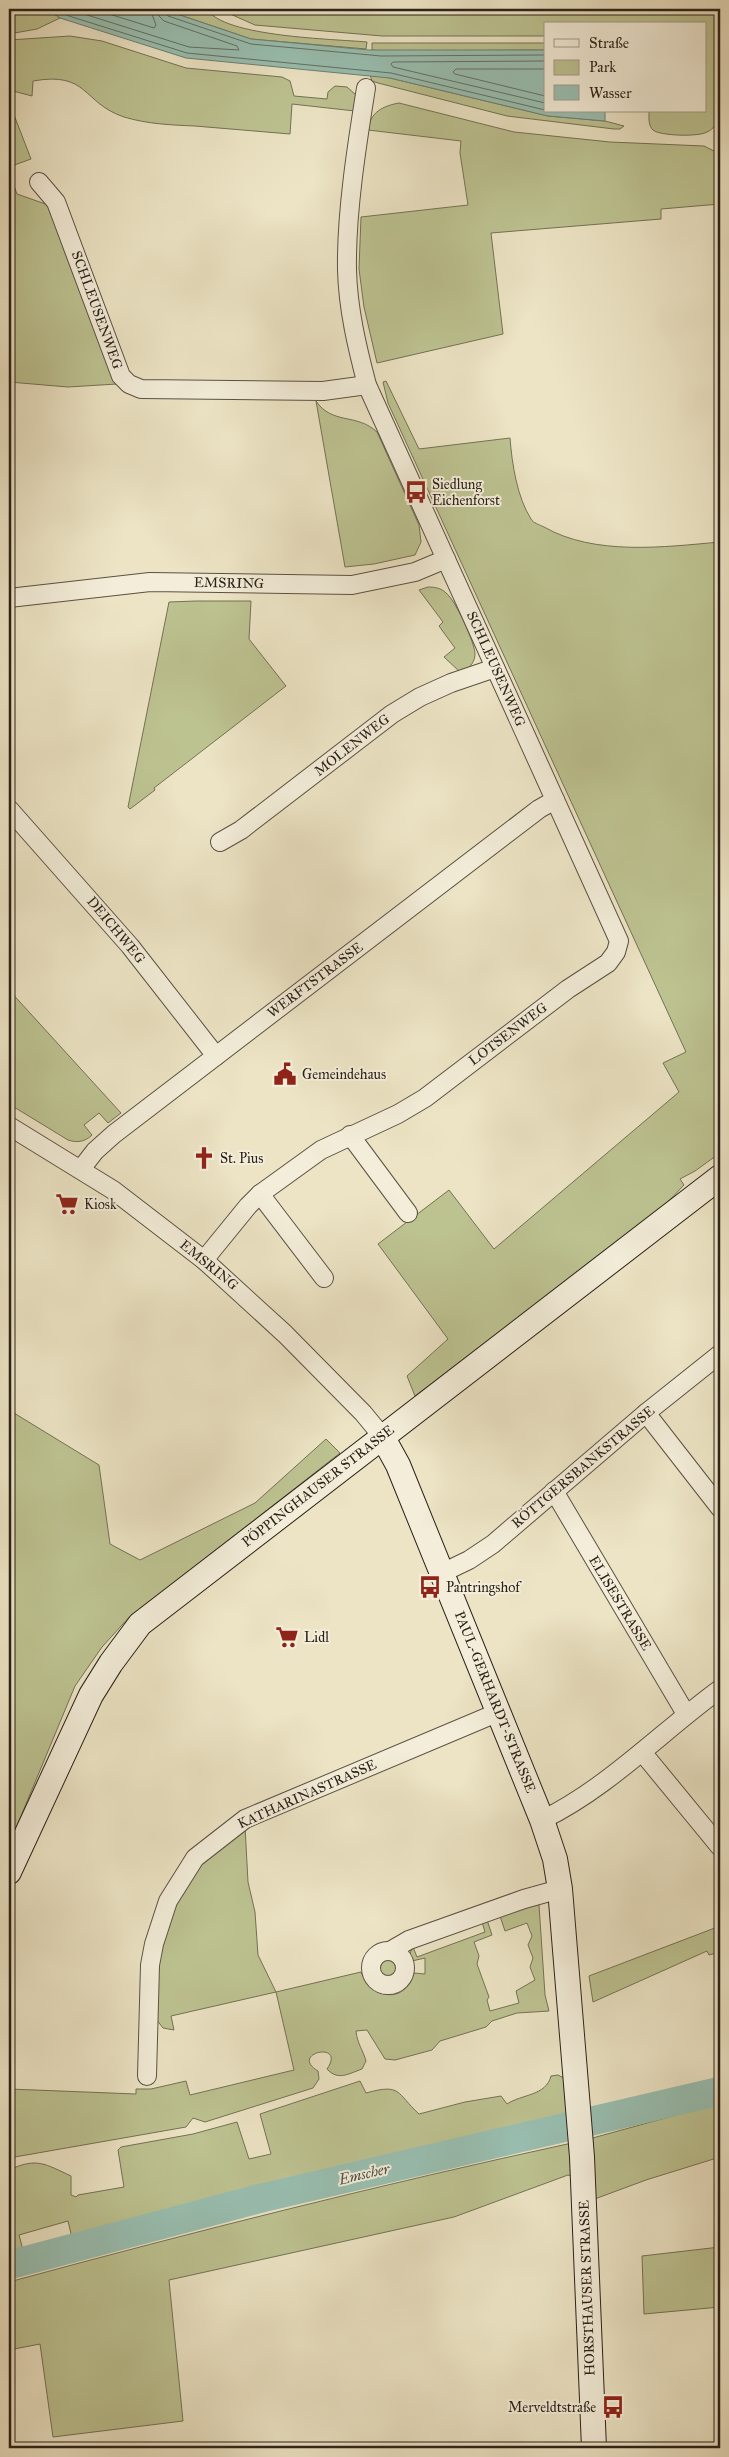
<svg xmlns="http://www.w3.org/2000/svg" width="729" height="2457" font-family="'IM FELL Great Primer',serif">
<rect width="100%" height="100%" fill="#ece4c5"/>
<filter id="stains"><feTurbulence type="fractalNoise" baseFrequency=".004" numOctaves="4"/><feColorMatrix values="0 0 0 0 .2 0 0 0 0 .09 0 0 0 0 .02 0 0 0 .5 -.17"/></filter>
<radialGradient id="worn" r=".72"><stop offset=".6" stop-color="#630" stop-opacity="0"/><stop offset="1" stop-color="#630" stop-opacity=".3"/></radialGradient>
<!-- green -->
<g fill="#bdc291" stroke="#747255">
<path d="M9 9H47L60 18 37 29 9 34Z"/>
<path d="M162 9H207C223 37 334 39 367 42L366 49 251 39Z"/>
<path d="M219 9H720L718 117C716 124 714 129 707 132 699 137 660 136 653 130 648 125 649 118 649 111H705V24H545V36H382L255 25Z"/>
<path d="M70 36 102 41 186 68 282 77 290 81 294 96 327 99 328 92 335 86 347 87 356 95 355 111 292 104 290 134C258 131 227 129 195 126 171 125 147 124 124 117 82 103 89 71 33 81L32 96 9 90V40Z"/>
<path d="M372 43H545V50L382 51 372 50Z"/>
<path d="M370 75 390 78 548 116 605 121 624 126 620 129H614L507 116 378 83 372 81Z"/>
<path d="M9 102 31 159 9 167Z"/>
<path d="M399 103 514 132 610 142 704 146 720 154V204L661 209V219L491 233 503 334 377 363 364 307 359 269 361 217 468 205 460 153 461 141 368 130C370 112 383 106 399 103Z"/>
<path d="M9 173 17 194 51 206 117 384 68 387 9 382Z"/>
<path d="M386 381 419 449 510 438C512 464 517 497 531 519 533 523 540 525 544 527 595 556 664 547 720 542V1153L695 1171 680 1179 684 1185 662 1208 415 1396 407 1376 448 1339 378 1244 449 1190 494 1249 679 1092 663 1063 686 1052 388 403 383 382Z"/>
<path d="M316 401C332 425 357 413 377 432L419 525 421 542 415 555 374 564 345 567Z"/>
<path d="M428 587C435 587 441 588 446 593 455 599 476 645 475 655 474 665 468 668 461 673L444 657 455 648 439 626 443 622 419 590Z"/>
<path d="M196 601H251L249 639 286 686 154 788 155 790 130 809 128 807 169 602Z"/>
<path d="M9 990 121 1113 108 1123 99 1113 84 1125 92 1135C85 1142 77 1143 68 1140L9 1104Z"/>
<path d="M9 1410 99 1465 110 1544 140 1560 255 1503 326 1439 340 1453 143 1607 135 1616 132 1614 102 1647 75 1686 9 1845Z"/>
<path d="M245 1826 248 1882 255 1912 258 1955 276 1992 361 1972C372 1999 405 2005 414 1973L425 1974V1958L412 1961 410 1953 413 1947 417 1957 485 1932 482 1922 487 1920 492 1935 474 1942 479 1956 477 1964 489 1997 487 2000 490 2011 519 2003 516 1991 535 1980 530 1967 533 1958 528 1945 532 1936 527 1923 505 1931 500 1916 532 1903 539 1905 545 1995 549 2011 517 2013 492 2021 486 2027 440 2041 432 2050 395 2060 385 2059 367 2030 356 2031C357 2043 363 2050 366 2061L362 2069C348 2074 338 2081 327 2069 347 2040 288 2053 318 2071L319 2079 313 2088 205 2122 193 2118 186 2127 9 2158V2089L136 2094V2089H151L186 2081 190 2095 294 2070 276 1992 171 2016 174 2030 163 2028 156 2019 159 1955 175 1905 203 1861Z"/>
<path d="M720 1926V1952L709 1955 707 1951 593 2002 589 1976Z"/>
<circle cx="388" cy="1968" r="10"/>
<path d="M558 2075 566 2079 570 2119 72 2238 68 2221 19 2235 23 2250 9 2254V2170C37 2157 45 2164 71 2176V2195L76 2197 78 2195 124 2187 118 2150 121 2147 193 2134 237 2122 249 2159 271 2154 260 2114 360 2081 366 2093C402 2083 396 2093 419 2114L465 2102 501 2096 507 2104C522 2094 546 2096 551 2076Z"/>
<path d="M720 2103V2157L646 2180 592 2200 589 2139Z"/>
<path d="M572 2143 574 2177 568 2175 454 2217 169 2280 183 2421 53 2437 40 2344 9 2350V2282C196 2231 383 2184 572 2143Z"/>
<path d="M720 2247V2307L644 2314 642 2256Z"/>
</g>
<!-- water -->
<path fill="#99bfb1" stroke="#6d8074" d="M47 9H162L251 39 369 50H545V111H605V121L548 116 390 78 186 58 60 18Z"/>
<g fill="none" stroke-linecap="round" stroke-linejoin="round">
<!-- shore -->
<g stroke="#627065" stroke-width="1">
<path d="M56 9 69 16 187 53 391 73 545 110"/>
<path d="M68 9 189 47 239 50 237 46 164 21 159 16 158 9"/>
<path d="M93 9 154 28 156 25 150 9"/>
<path d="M164 9 168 16 251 44 381 56 545 55"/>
<path d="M545 61 393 62 391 64 393 67 545 103"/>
<path d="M545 69H456L453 72 455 74 545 96"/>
</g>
<!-- river -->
<path stroke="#99bfb1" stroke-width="29" d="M9 2265 262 2198 720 2091"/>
<defs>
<g id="minor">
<path d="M39 182 56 202 121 376 129 384 141 389 323 391 367 385"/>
<path d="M9 598 150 582 352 585 415 572 446 559"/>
<path d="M9 809 130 946 216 1056"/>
<path d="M220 842 241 830 392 714 420 697 451 683 495 668"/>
<path d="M9 1126 113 1190 204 1260 285 1334 363 1413 382 1436"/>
<path d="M350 1135 408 1213"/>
<path d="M81 1169 95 1151 114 1134 539 809 555 800"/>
<path d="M260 1194 324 1278"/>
<path d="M204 1260 248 1206 260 1194 321 1150 398 1114 425 1098 568 989 608 963 616 952 619 941 367 385C357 347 348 309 347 270 346 213 357 144 366 88"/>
<path d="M646 1413 720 1508"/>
<path d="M554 1491 686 1714"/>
<path d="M442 1573 469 1560 493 1544 646 1413 720 1354"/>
<path d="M642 1752 720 1847"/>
<path d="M542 1820C608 1788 661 1732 720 1689"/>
<circle cx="388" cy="1968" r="17"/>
<path d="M390 1951 409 1940 524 1899 560 1889"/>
<path d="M147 2076 150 1965 154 1944 168 1901 195 1858 245 1819 499 1712"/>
</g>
<g id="secondary">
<path d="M382 1436 398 1465 542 1820 555 1859 560 1889 582 2157 594 2448"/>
<path d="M9 1872 91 1695 111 1663 140 1624 720 1177"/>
</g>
</defs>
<!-- minor casing -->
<use href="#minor" stroke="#5b5244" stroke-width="20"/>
<!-- secondary casing -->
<use href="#secondary" stroke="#2b2119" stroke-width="26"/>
<!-- minor -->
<use href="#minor" stroke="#f3edd9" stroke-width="18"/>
<!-- secondary -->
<use href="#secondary" stroke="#f3edd9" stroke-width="24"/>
</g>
<!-- icons -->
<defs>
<symbol id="bus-bare" viewBox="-9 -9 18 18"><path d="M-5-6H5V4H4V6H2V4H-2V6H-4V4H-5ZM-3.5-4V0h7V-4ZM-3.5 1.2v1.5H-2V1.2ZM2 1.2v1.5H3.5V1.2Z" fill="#8f2418" stroke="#f3edd9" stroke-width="2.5" paint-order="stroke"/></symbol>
<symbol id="civic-bare" viewBox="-9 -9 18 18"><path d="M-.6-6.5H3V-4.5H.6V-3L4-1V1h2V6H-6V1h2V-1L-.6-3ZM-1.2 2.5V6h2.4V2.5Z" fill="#8f2418" stroke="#f3edd9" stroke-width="2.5" paint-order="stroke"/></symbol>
<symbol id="church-bare" viewBox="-9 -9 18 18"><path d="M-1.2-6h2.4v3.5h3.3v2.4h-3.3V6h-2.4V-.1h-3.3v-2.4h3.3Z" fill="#8f2418" stroke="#f3edd9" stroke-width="2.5" paint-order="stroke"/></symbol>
<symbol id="supermarket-bare" viewBox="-9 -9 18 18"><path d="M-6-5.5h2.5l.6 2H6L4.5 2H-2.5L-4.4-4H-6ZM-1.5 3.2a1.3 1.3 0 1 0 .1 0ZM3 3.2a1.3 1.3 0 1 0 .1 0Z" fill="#8f2418" stroke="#f3edd9" stroke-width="2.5" paint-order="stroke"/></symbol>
</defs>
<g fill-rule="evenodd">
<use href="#bus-bare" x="400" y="476" width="32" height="32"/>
<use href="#civic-bare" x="269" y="1058" width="32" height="32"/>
<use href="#church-bare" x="188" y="1142" width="32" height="32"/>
<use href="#supermarket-bare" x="51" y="1188" width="32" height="32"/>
<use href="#bus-bare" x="414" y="1571" width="32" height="32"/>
<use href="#supermarket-bare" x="271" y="1621" width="32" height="32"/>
<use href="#bus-bare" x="597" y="2391" width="32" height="32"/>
</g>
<g text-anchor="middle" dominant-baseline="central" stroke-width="4" stroke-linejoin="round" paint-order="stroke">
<!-- street labels -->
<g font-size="14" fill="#2b2119" stroke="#f3edd9">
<text transform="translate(97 310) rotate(70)">SCHLEUSENWEG</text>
<text transform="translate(229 583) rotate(1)">EMSRING</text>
<text transform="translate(496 669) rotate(66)">SCHLEUSENWEG</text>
<text transform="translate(352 745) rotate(-38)">MOLENWEG</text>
<text transform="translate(116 930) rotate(50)">DEICHWEG</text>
<text transform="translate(315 980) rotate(-37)">WERFTSTRASSE</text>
<text transform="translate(508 1034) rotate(-37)">LOTSENWEG</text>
<text transform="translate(209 1265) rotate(39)">EMSRING</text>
<text transform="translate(583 1467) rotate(-40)">RÖTTGERSBANKSTRASSE</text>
<text transform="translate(318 1486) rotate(-38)">PÖPPINGHAUSER STRASSE</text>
<text transform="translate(620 1603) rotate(59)">ELISESTRASSE</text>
<text transform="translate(495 1702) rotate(68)">PAUL-GERHARDT-STRASSE</text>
<text transform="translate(307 1794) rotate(-24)">KATHARINASTRASSE</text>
<text transform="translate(587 2288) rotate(-92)">HORSTHAUSER STRASSE</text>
</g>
<!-- poi labels -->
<g font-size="14" fill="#2b2119" stroke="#f3edd9" text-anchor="start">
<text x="432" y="484">Siedlung<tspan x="432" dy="16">Eichenforst</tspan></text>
<text x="302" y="1074">Gemeindehaus</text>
<text x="220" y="1158">St. Pius</text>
<text x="84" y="1204">Kiosk</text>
<text x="446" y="1587">Pantringshof</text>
<text x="304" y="1637">Lidl</text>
<text x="596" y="2407" text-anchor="end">Merveldtstraße</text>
</g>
<!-- water labels -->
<g font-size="15" font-style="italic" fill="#4c5047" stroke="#f3edd9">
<text transform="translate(364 2174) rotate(-13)">Emscher</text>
</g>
</g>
<!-- margin -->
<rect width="729" height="2457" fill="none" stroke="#ece4c5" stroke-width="30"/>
<rect x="10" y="10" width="709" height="2437" fill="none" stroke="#2b2119" stroke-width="2.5"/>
<rect x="15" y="15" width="699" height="2427" fill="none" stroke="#2b2119"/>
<!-- legend -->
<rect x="544" y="22" width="162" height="90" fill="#f3edd9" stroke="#a39b8c"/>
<rect x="554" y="39" width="25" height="8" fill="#f3edd9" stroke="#a39b8c"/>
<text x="589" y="48" font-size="15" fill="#2b2119">Straße</text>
<rect x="554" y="60" width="25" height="15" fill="#bdc291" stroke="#a39b8c"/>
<text x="589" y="72" font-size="15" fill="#2b2119">Park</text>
<rect x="554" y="85" width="25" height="15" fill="#99bfb1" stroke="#a39b8c"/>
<text x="589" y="98" font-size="15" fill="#2b2119">Wasser</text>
<rect width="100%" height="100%" filter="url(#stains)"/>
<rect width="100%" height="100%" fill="url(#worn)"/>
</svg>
